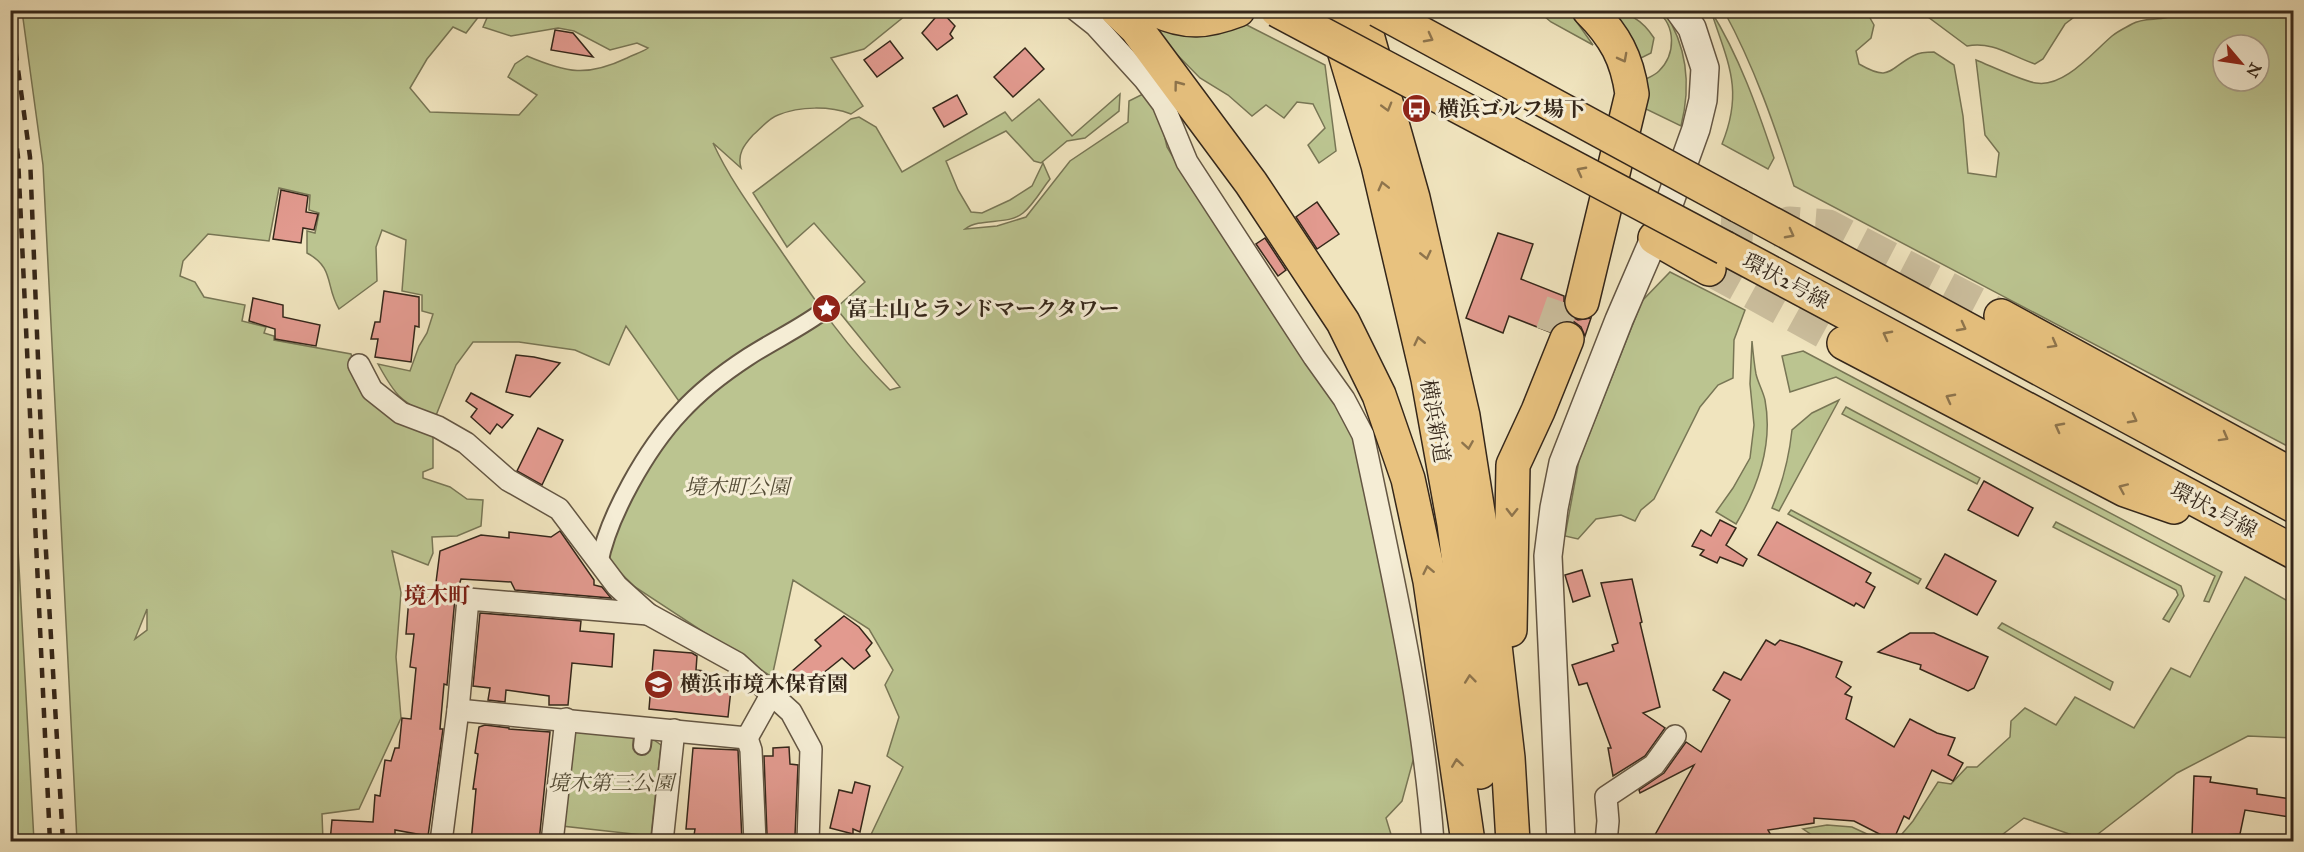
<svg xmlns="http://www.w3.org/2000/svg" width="2304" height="852" font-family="'IM FELL Great Primer','Noto Serif JP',serif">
<rect width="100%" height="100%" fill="#f0e4be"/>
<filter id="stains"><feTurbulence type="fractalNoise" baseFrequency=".00333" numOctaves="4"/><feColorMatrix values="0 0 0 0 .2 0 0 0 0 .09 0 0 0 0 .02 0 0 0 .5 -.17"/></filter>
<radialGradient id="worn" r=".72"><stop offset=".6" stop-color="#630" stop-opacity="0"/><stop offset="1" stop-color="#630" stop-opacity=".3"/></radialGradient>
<!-- green -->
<g fill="#bbc490" stroke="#787655" stroke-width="1.5" fill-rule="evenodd">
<path d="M22 11H483L466 33 453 27 427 59 410 88 430 112 519 115 537 95 508 77 515 64 527 56C567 73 587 77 627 58 634 54 641 53 648 48L637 43 610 50 574 31 558 28 511 36 483 27 490 11H911L864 49 831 58 863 106 851 114C830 106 800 106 778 115 769 118 760 129 753 135 744 145 737 154 741 168L713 143C730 180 754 212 777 245 812 296 845 346 890 390L900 387 836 308 865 282 814 223 787 247 753 193 851 119 859 117 876 127 902 172 1005 112 1012 121 1039 99 1072 136 1120 94 1119 111 1085 138 1067 141 1041 163 1034 161 1006 131 946 161 958 190 971 212 982 213 1010 200 1032 186 1043 163 1050 179C1042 189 1034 204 1023 213 1007 226 981 217 965 229L997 226 1026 217 1070 161 1128 122 1129 101 1145 93 1160 117 1167 147 1189 184 1355 403 1417 746 1402 801 1386 818 1393 841H868L903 767 887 756 899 717 885 685 893 670 869 629 793 580 772 677 635 587 594 547 681 404 626 326 609 365 575 350 519 342H473L456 365 435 418C401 402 396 397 378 364L410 371 419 346 427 333 433 314 422 311V295L402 291 406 240 382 230 376 247 377 281 339 309C325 286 335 268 307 253V231L315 233 319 213 309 210 310 195 279 188 269 241 208 234 183 261 180 276 195 282 204 297 245 305 242 321 266 327 264 333 274 336V340L351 354 356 372 433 435V468L423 472V478L450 487 467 499 483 500 481 526 457 536 432 537 433 553 428 565 392 551 401 592 396 657 401 718 359 809 322 814 323 841H77L43 165ZM147 609V630L135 639Z"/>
<path d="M1538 11H1569L1593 45 1551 22Z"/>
<path d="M1606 11C1627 10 1642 19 1654 38L1651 53 1635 61Z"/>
<path d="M1657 11H1664C1687 46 1691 86 1681 126L1646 109 1642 81C1647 78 1654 76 1659 71 1676 54 1676 26 1657 11Z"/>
<path d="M1711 11C1739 56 1757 107 1774 158L1768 169 1722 144C1744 90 1728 63 1711 11Z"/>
<path d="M1724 11H1866L1874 25 1871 38 1856 51 1859 64C1892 83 1888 68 1915 55 1920 52 1928 52 1934 52L1954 65 1963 116 1968 173 1996 177 1999 153 1985 135 1976 60C1991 66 2022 81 2036 83 2064 88 2093 52 2112 36 2118 31 2125 28 2132 24 2147 15 2165 24 2179 11H2293V449L1794 186C1775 126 1754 66 1724 11ZM2223 45H2259V81H2223Z"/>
<path d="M1920 11H2082L2065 24 2043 59 2035 64C2011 56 1993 41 1967 46Z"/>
<path d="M1231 17 1325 65 1336 151 1319 163 1308 145 1325 128 1313 104 1297 102 1284 118 1266 105 1252 116 1228 95 1200 78 1144 21Z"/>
<path d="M1670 272 1745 310 1734 340 1733 378 1718 385 1700 407 1654 499 1641 510 1635 521 1621 515 1596 519 1578 539 1565 536 1579 460 1642 301Z"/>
<path d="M1752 341C1753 352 1754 363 1756 374 1758 383 1763 391 1765 400 1773 443 1758 487 1736 524L1716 512 1733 488 1750 458 1754 425 1750 384Z"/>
<path d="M1803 351 2222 572 2209 602 2204 601 2215 576 1836 377 1790 392 1782 356Z"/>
<path d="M1839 400 1779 511 1772 508C1783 482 1789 458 1792 430L1812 413Z"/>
<path d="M1846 407 1980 478 1977 484 1842 414Z"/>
<path d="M14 475 34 841H11L10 476Z"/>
<path d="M1791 510 1921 579 1918 584 1788 514Z"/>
<path d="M2056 522 2181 586 2184 596 2169 622 2163 619 2178 595 2176 590 2053 527Z"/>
<path d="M2245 577 2293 604V738L2248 736 2177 773 2089 841 2024 818 1994 841H1896L1913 821 1938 782 1951 784 1967 767H1977L2010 737 2011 721 2025 708 2056 725 2075 697 2134 728 2171 668 2190 677Z"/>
<path d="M2002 623 2113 682 2110 690 1998 628Z"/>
<path d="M576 731 654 740 661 745 651 836 562 826 572 735Z"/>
<path d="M1827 825 1852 827 1882 841H1821L1803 829Z"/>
</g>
<!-- building -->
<g fill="#e29a8f" stroke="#35271a" stroke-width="1.5">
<path d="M941 11 955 26 950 34 953 38 937 50 922 33Z"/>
<path d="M555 30 573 33 593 57 551 50Z"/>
<path d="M890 41 903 58 877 77 864 60Z"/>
<path d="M1025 48 1044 69 1013 97 994 77Z"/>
<path d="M957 95 967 114 944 127 933 108Z"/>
<path d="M281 190 308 196 306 212 318 214 314 230 303 228 301 243 273 239Z"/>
<path d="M1317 202 1339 234 1317 249 1296 217Z"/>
<path d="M1498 233 1533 244 1521 279 1564 296V307L1570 316 1578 320 1591 318 1585 336 1581 327 1573 321 1565 320 1556 324 1550 332 1509 316 1503 333 1466 318Z"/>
<path d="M1265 238 1286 270 1278 276 1256 244Z"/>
<path d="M384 291 419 297V327L415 326 411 362 375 357 378 339H371L375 322H380Z"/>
<path d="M253 298 283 305V317L320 325 316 346 275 339V329L249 321Z"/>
<path d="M516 355 534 357 560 363 530 397 506 392Z"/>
<path d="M471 393 505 411 513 415 502 428 497 424 490 434 471 417 477 409 466 401Z"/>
<path d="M538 428 563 440 542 485 517 471Z"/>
<path d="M1984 481 2033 508 2018 536 1968 510Z"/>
<path d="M1720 520 1736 528 1726 545 1747 559 1743 566 1720 557 1717 563 1700 555 1704 550 1692 546 1701 530 1711 536Z"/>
<path d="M1777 522 1871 573 1866 582 1875 587 1864 608 1856 603 1854 606 1758 555Z"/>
<path d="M560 531 594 580V585L602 587 611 598 515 590 511 582 461 579 455 598 447 685 444 684 440 729H443L428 836 395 830V842H330L332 820 373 822 375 795 380 796 385 760 391 761 395 748H399L402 718 411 719 416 668 410 667 414 634H406L409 598H434L440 551 481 535 509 538V532L551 537Z"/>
<path d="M1945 554 1996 581 1977 615 1926 588Z"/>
<path d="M1582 570 1590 596 1573 602 1565 575Z"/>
<path d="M1632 579 1642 622 1640 623 1660 707 1643 713 1665 728 1645 756 1613 776 1608 748H1611L1587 683 1579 685 1572 665 1614 651 1612 645 1618 643 1601 583Z"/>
<path d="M480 613 581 621 580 631 614 634 612 667 572 663 568 705H549V696L506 690 505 702 488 700 490 688 473 686Z"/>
<path d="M844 616 859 627 872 643 866 650 870 656 854 669 842 658 806 687 801 685 795 689 784 678 821 646 815 640Z"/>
<path d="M1910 633H1934L1988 657 1974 688 1968 691 1920 669 1921 665 1878 652Z"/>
<path d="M1766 640 1775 645 1780 640 1799 646 1842 662 1836 677 1851 687 1845 694 1852 697 1846 719 1894 747 1910 719 1937 733 1955 738 1948 755 1963 763 1953 781 1932 770 1909 819 1904 816 1893 841 1854 821 1814 818V823L1768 830 1772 837 1761 842H1651L1694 765 1640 793 1639 790 1664 773 1686 742 1701 752 1730 700 1713 690 1724 672 1741 680Z"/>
<path d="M654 650 692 653 697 656 696 670 704 671V676L732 680 728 717 649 709Z"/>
<path d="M485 725 509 728V729L550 732 539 842H471L476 789H473L478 754 475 753 479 727Z"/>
<path d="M789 747 790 764 798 765 795 835H767L764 756H773V748Z"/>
<path d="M693 748 738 750 742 842H693L695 829H686Z"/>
<path d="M2194 776 2211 777 2210 782 2257 789V794L2292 799 2290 817 2245 810 2240 834 2192 837Z"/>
<path d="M855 782 870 786 860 832 853 829V834L830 828 839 790 852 793Z"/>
</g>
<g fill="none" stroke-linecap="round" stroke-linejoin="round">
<!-- primary-tunnel -->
<g stroke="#cbbe9d" stroke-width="33" stroke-dasharray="33 16" stroke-linecap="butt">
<path d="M1720 233 1757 236 1789 223 1828 226 2001 316"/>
<path d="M1709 269 1844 343"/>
</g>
<!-- trunk-tunnel -->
<path stroke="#cbbe9d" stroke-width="33" stroke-dasharray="33 16" stroke-linecap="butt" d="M1552 333 1565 296"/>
<defs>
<g id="pedestrian">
<path d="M599 564C608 516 647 448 681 412 700 391 725 372 748 357 774 340 801 328 826 309"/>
<path d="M642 746 644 727"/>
</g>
<g id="minor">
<path d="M1076 10 1095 25 1145 80 1163 104 1187 162 1314 357 1344 399 1363 435C1391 569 1423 705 1433 842"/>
<path d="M359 365 372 390 401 413 438 427 466 443 508 480 559 509 617 586 648 614 737 663 791 712 811 749 808 842"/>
<path d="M458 710 468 599 648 614"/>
<path d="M747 738 751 750 755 842"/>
<path d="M441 842 458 710 747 738 771 695"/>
<path d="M552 842 566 719"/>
<path d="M662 842 674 730"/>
<path d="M1606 842 1608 821 1606 797 1654 765 1675 736"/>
</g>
<path id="tertiary" d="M1561 842 1548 556 1554 508 1563 463 1619 320 1669 204 1696 129 1703 100 1705 68 1692 28 1679 10"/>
<g id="primary">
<path d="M1739 206 2294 506"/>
<path d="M1655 238 1709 269"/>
<path d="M1725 248 2294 552"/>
<path d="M2001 316 2294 476"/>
<path d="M1844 343 2125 490 2174 507"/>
</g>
<g id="trunk">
<path d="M1117 10 1136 28 1251 183 1343 322 1379 395 1408 479 1430 581 1468 842"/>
<path d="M1156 10C1186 24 1207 22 1238 10"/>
<path d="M1332 10 1378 165 1428 379 1454 524 1464 601 1480 772"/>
<path d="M1360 10 1413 198 1463 416 1484 550 1508 758 1513 842"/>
<path d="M1582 302 1632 94C1627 58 1615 36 1589 10"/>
<path d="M1510 630 1513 465 1538 411 1567 339"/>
</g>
</defs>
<!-- pedestrian casing -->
<use href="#pedestrian" stroke="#645643" stroke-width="20"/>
<!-- minor casing -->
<use href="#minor" stroke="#645643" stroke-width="24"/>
<!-- tertiary casing -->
<use href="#tertiary" stroke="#645643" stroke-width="30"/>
<!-- primary casing -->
<use href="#primary" stroke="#35271a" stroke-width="36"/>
<!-- trunk casing -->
<use href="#trunk" stroke="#35271a" stroke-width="36"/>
<!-- pedestrian -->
<use href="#pedestrian" stroke="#f5edd5" stroke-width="16"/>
<!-- minor -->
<use href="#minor" stroke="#f5edd5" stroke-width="21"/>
<!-- tertiary -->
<use href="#tertiary" stroke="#f5edd5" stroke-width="27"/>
<!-- primary -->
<use href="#primary" stroke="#e8c27f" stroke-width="33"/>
<!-- trunk -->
<use href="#trunk" stroke="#e8c27f" stroke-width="33"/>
<!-- rail -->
<g stroke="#35271a" stroke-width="4.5" stroke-dasharray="10 10" stroke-linecap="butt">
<path d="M10 11 30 157 45 535 63 842"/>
<path d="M10 89 18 157 50 842"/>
</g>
<defs>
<g id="primary-bridge">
<path d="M1277 10 1725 248"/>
<path d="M1378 10 1739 206"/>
</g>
</defs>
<!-- primary-bridge casing -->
<use href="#primary-bridge" stroke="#35271a" stroke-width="36" stroke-linecap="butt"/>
<!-- primary-bridge -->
<use href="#primary-bridge" stroke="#e8c27f" stroke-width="33"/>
</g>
<!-- one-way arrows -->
<defs><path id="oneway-chevron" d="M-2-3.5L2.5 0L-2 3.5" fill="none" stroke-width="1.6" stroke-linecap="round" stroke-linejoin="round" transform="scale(1.5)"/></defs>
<g stroke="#8e744c">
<use href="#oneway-chevron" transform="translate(1429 38) rotate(28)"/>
<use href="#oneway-chevron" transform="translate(1623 58) rotate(62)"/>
<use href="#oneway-chevron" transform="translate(1178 85) rotate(-127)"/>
<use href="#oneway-chevron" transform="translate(1387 107) rotate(74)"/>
<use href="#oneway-chevron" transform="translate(1581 171) rotate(-152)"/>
<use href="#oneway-chevron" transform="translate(1383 186) rotate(-104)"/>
<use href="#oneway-chevron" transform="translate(1790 234) rotate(28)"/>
<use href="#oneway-chevron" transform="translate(1426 255) rotate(77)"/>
<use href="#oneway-chevron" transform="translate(1962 327) rotate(28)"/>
<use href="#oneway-chevron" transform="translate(1887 335) rotate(-152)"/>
<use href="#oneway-chevron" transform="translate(1419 341) rotate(-103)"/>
<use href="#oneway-chevron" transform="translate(2053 344) rotate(29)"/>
<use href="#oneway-chevron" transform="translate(1950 398) rotate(-152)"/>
<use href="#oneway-chevron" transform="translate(2133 419) rotate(28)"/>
<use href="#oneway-chevron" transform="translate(2059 427) rotate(-152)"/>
<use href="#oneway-chevron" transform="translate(2224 437) rotate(29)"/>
<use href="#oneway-chevron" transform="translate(1468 445) rotate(81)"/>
<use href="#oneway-chevron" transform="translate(2123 488) rotate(-156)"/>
<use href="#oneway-chevron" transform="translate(1512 512) rotate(91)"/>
<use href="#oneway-chevron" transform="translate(1428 570) rotate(-102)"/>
<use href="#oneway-chevron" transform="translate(1470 679) rotate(-96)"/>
<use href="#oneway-chevron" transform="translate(1457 763) rotate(-98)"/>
</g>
<!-- icons -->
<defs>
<symbol id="bus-disc" viewBox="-11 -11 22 22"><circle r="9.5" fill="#8f2418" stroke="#f5edd5"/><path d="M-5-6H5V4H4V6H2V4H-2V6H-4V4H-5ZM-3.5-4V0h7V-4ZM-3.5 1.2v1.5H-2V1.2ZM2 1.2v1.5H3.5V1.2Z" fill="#fff"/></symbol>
<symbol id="sight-disc" viewBox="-11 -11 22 22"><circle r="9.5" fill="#8f2418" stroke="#f5edd5"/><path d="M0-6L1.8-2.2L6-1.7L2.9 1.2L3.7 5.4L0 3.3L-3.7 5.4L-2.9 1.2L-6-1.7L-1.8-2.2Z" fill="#fff"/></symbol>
<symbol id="school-disc" viewBox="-11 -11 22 22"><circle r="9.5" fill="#8f2418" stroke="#f5edd5"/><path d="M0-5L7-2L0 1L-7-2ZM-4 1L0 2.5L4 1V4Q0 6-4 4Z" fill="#fff"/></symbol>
</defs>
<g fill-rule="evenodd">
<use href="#bus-disc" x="1400" y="92" width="33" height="33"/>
<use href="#sight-disc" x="810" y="292" width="33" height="33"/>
<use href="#school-disc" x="642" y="668" width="33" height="33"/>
</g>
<g text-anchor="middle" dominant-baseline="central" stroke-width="6" stroke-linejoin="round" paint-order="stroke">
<!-- poi labels -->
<g font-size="21" font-weight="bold" fill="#35271a" stroke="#f5edd5" text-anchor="start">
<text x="1438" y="109">横浜ゴルフ場下</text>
<text x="847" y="309">富士山とランドマークタワー</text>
<text x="680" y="684">横浜市境木保育園</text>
</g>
<!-- street labels -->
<g font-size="21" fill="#35271a" stroke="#f5edd5">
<text transform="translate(1786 281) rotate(28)">環状2号線</text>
<text transform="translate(1435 421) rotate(80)">横浜新道</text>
<text transform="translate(2214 510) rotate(28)">環状2号線</text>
</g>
<!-- park labels -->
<g font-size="21" font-style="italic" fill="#564e38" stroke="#f5edd5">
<text x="737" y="487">境木町公園</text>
<text x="611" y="783">境木第三公園</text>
</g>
<!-- neighbourhood labels -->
<g font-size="22" font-weight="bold" fill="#7a1f14" stroke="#f5edd5">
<text x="437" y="595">境木町</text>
</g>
</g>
<!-- margin -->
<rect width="2304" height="852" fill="none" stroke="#f0e4be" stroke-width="36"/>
<rect x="12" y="12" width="2280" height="828" fill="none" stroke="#35271a" stroke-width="3"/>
<rect x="18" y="18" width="2268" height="816" fill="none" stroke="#35271a" stroke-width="1.5"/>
<!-- north arrow -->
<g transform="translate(2241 63) rotate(119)"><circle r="28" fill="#f5edd5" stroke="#a89e8a" stroke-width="1.5"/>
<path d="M0-4.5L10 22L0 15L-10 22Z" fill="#8f2418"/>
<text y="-9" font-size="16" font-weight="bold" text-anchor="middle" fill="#35271a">N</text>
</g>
<rect width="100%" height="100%" filter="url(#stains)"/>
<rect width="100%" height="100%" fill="url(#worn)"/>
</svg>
